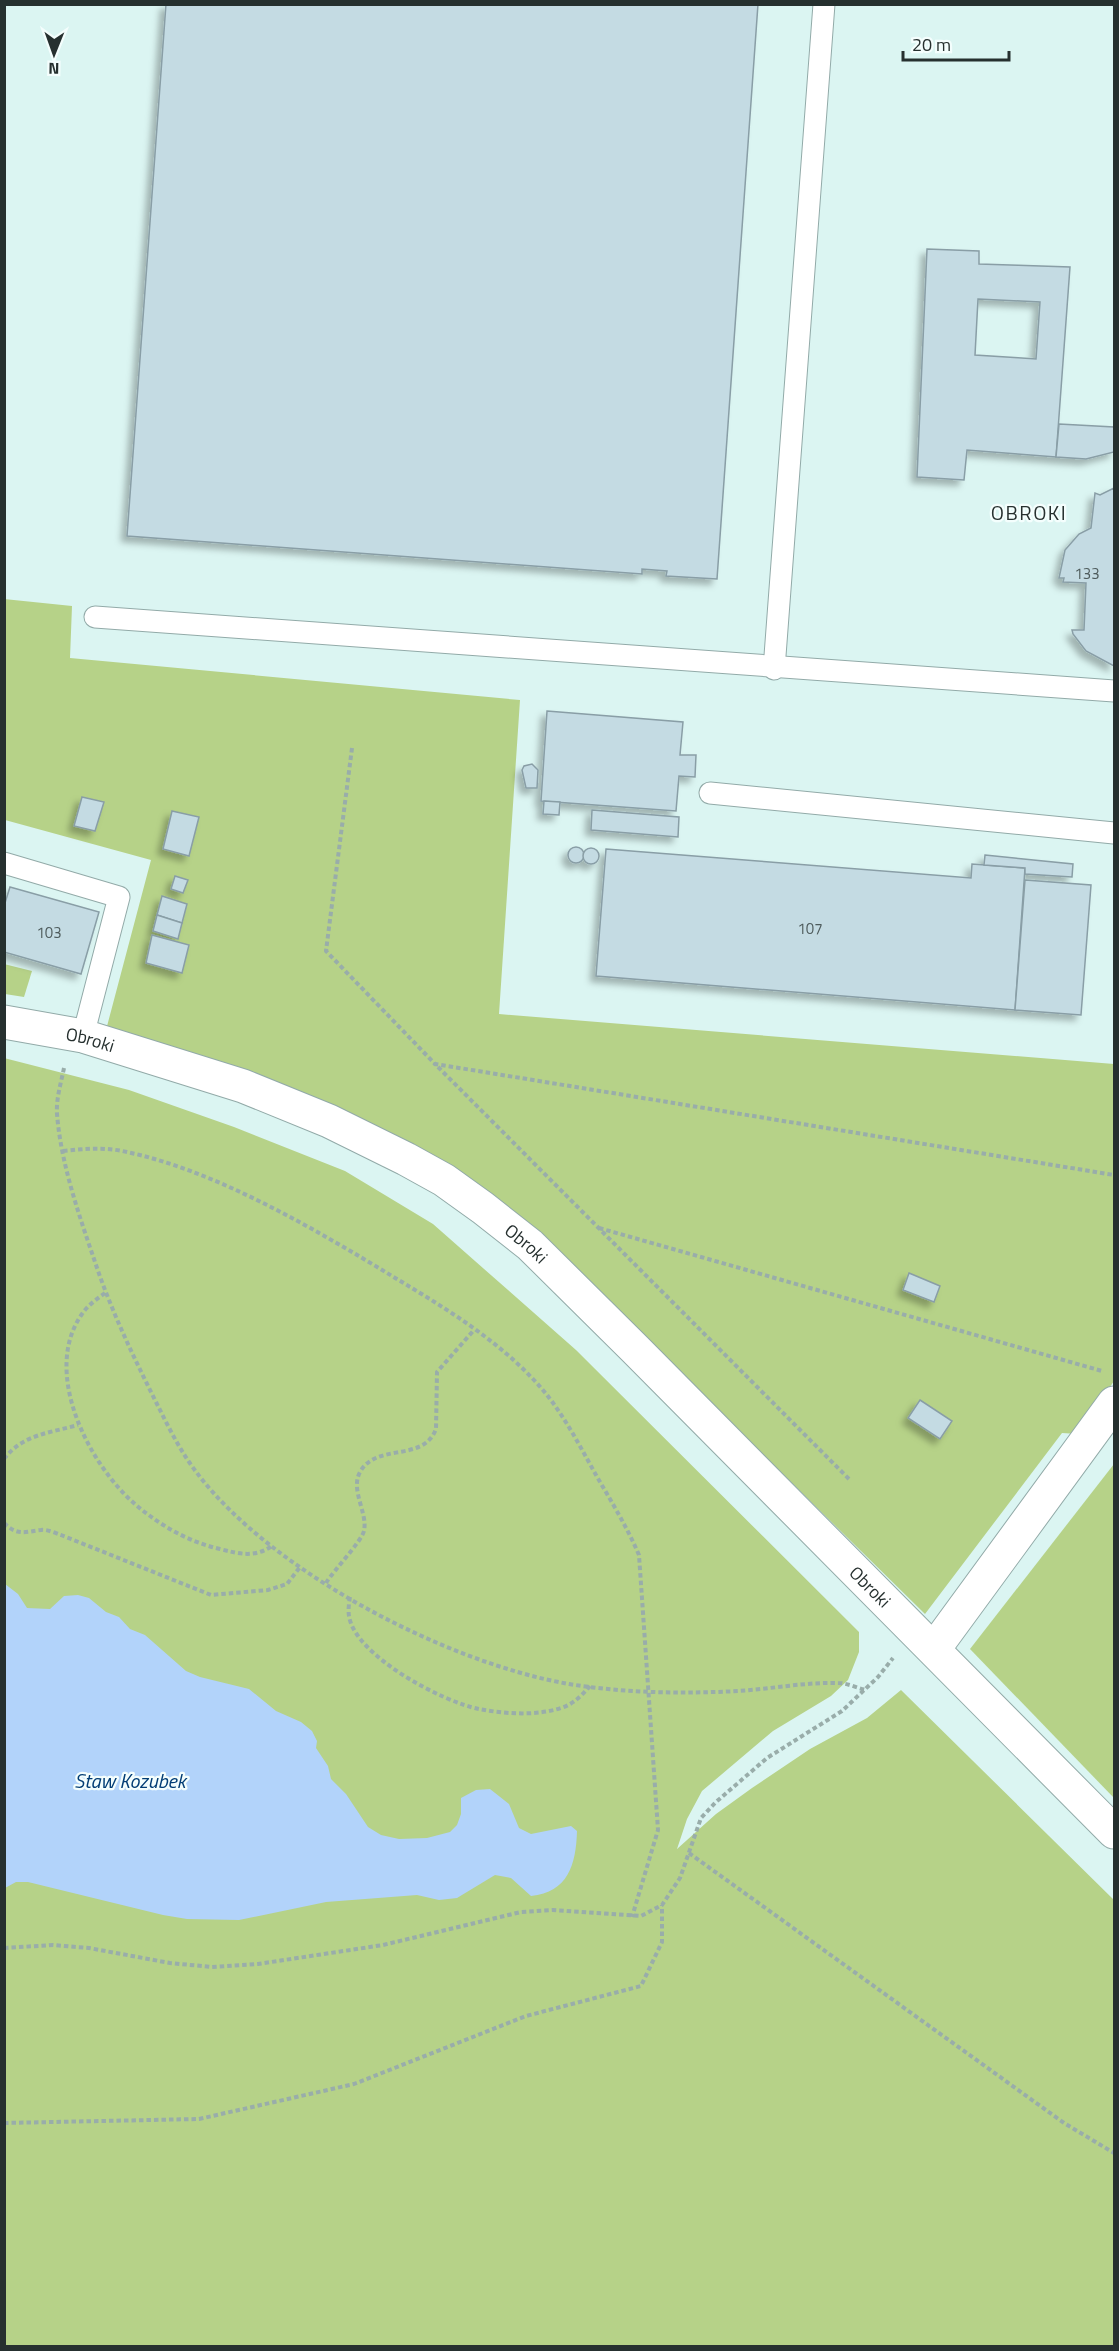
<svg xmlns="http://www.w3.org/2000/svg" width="1119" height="2351" font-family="'Titillium Web',sans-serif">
<defs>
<filter id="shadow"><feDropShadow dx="-5.5" dy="5.5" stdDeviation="3" flood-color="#0004"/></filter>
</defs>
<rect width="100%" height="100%" fill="#dbf5f2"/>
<!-- green -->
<g fill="#b6d288">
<path d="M4 599 72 606 70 658 520 700 499 1014 1114 1064V1381L1078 1434 1062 1433 925 1614 543 1238 106 1030 151 860 5 820Z"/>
<path d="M4 964 32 971 24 997 5 994Z"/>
<path d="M4 1058 129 1090 234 1127 345 1171 433 1224 576 1350 859 1632V1652L848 1680 831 1696 773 1731 702 1791 687 1819 677 1849 716 1814 752 1788 810 1749 867 1718 901 1690 1114 1900V2346H5Z"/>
<path d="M1114 1464V1798L970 1649Z"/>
</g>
<!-- water -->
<path fill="#b2d3fa" d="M5 1584 18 1594 27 1608 50 1609 64 1596 78 1595 89 1598 106 1612 119 1617 130 1629 145 1635 186 1671 200 1677 249 1689 276 1711 301 1722 312 1731 317 1741 316 1748 328 1766 331 1779 346 1794 368 1827 381 1835 399 1839 427 1838 450 1832 457 1825 461 1814V1798L476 1790 490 1789 509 1804 519 1828 531 1834 571 1826 577 1831C576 1865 568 1892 531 1896L511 1878 495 1875 457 1898 439 1900 417 1895 326 1902 239 1920 187 1919 163 1915 28 1882H16L5 1888Z"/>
<!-- building -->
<g fill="#c4dbe3" stroke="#899ea6" stroke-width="1.5" fill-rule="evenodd" filter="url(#shadow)">
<path d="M166 4H758L717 579 666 576 667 571 642 569V574L127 536Z"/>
<path d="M927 249 979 251V264L1070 267 1056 457 967 450 964 480 917 477ZM978 299 1040 302 1036 359 975 355Z"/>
<path d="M1059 424 1114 427V452L1086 459 1056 457Z"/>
<path d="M1114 488V666L1086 651 1073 634 1072 630H1084L1086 583 1063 582 1064 578H1059L1065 550 1079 534 1091 528 1095 493 1100 495Z"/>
<path d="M547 711 683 722 680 755H696L695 777 679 776 676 811 541 801Z"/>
<path d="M532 764 538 770 537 788H526L522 770 524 766Z"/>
<path d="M82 797 104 802 95 831 74 826Z"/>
<path d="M544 801 560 802 559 815 543 814Z"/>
<path d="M592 810 679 817 678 837 591 830Z"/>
<path d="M172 811 199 817 189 856 163 849Z"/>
<circle cx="576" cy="855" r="8"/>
<circle cx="591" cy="856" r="8"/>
<path d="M606 849 971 878 972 864 1025 868 1015 1010 596 976Z"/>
<path d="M985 855 1073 864 1072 877 1025 874V868L984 865Z"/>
<path d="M175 876 188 880 183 893 171 889Z"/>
<path d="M1025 880 1091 885 1081 1015 1015 1010Z"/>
<path d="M10 887 99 912 81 974 4 952V906Z"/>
<path d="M162 896 187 904 182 923 157 915Z"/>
<path d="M157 915 182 923 178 939 153 931Z"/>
<path d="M152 935 189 945 182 973 146 963Z"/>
<path d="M909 1273 940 1286 934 1302 903 1290Z"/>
<path d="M920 1400 952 1421 940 1439 908 1418Z"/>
</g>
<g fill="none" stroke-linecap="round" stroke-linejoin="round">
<defs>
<g id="service">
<path d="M95 617 1114 691"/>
<path d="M774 669 824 4"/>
<path d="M710 793 1114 833"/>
<path d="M4 863 119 897 83 1036"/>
</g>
<g id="minor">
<path id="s1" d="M4 1022 83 1036 243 1086 329 1121 406 1159 444 1180 483 1208 530 1245 635 1349 1114 1832"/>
<path d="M934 1649 1114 1403"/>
</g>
</defs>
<!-- service casing -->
<use href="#service" stroke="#92aaa8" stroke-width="23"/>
<!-- minor casing -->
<use href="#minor" stroke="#92aaa8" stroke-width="35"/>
<!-- path -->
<g stroke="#99adaa" stroke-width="4" stroke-dasharray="4.5 3" stroke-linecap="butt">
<path d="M352 748 326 951 435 1064"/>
<path d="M64 1068C61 1083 56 1099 57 1114 61 1164 79 1215 95 1262 111 1310 133 1356 156 1402 168 1426 180 1451 197 1473 272 1572 447 1663 569 1684 624 1693 682 1694 738 1691 771 1689 805 1682 838 1683 847 1683 857 1688 866 1690"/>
<path d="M63 1151C83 1149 102 1147 122 1151 213 1169 313 1228 392 1276 440 1305 492 1336 531 1377 559 1405 577 1441 596 1475 611 1501 627 1527 639 1555L658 1830 632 1917"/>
<path d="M599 1228 1102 1371"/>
<path d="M105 1293C97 1299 88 1305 82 1314 41 1372 89 1465 136 1505 161 1526 189 1542 220 1549 240 1554 254 1558 272 1546"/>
<path d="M4 1459C23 1434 50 1433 78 1425"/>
<path d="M849 1479 435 1064 1114 1175"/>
<path d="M4 1523C17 1536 25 1532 41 1530 47 1529 55 1533 61 1535L211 1595 268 1590 287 1584 300 1567"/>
<path d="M326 1583C334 1570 361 1542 364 1531 368 1513 350 1490 360 1472 377 1442 423 1463 436 1429L437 1372 474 1330"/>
<path d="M350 1597C349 1603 348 1610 349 1616 355 1656 443 1702 479 1709 505 1714 536 1716 561 1708 574 1704 582 1695 590 1686"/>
<path d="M689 1853 1064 2123 1114 2153"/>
<path d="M4 1948 53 1945 89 1948 170 1963 212 1967 258 1964 383 1945 521 1912 553 1910 641 1916 662 1905 680 1878 701 1818 716 1802 767 1758 842 1711 878 1677 893 1658"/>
<path d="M4 2123 199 2119 354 2084 526 2016 641 1986 662 1942V1905"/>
</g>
<!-- service -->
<use href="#service" stroke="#fff" stroke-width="21"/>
<!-- minor -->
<use href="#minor" stroke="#fff" stroke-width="33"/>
</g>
<g text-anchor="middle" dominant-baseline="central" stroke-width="4.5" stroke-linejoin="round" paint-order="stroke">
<!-- number labels -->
<g font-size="15" fill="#4e5b5c">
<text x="1087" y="573">133</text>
<text x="810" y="928">107</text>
<text x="49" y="932">103</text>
</g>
<!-- street labels -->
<g font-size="18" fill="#26302f" stroke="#f4fefd">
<text stroke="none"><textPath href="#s1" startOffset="88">Obroki</textPath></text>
<text stroke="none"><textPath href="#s1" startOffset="574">Obroki</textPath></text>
<text stroke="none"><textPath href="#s1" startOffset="1060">Obroki</textPath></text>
</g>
<!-- neighbourhood labels -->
<g font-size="20" letter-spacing="1.5" fill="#26302f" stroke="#f4fefd">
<text x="1029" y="512">OBROKI</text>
</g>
<!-- water labels -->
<g font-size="20" font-style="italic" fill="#023d75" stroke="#f4fefd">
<text x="130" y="1780">Staw Kozubek</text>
</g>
</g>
<!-- border -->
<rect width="1119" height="2351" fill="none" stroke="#26302f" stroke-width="12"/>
<!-- north arrow -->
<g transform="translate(54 54) rotate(181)" stroke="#f4fefd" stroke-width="4.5" paint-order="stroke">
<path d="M0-4.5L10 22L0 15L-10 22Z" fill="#26302f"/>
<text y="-9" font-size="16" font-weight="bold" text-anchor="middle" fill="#26302f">N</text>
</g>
<!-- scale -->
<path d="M903 51v9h106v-9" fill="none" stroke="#26302f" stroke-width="3"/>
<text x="912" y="51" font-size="18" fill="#26302f" stroke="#f4fefd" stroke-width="4.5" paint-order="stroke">20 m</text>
</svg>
